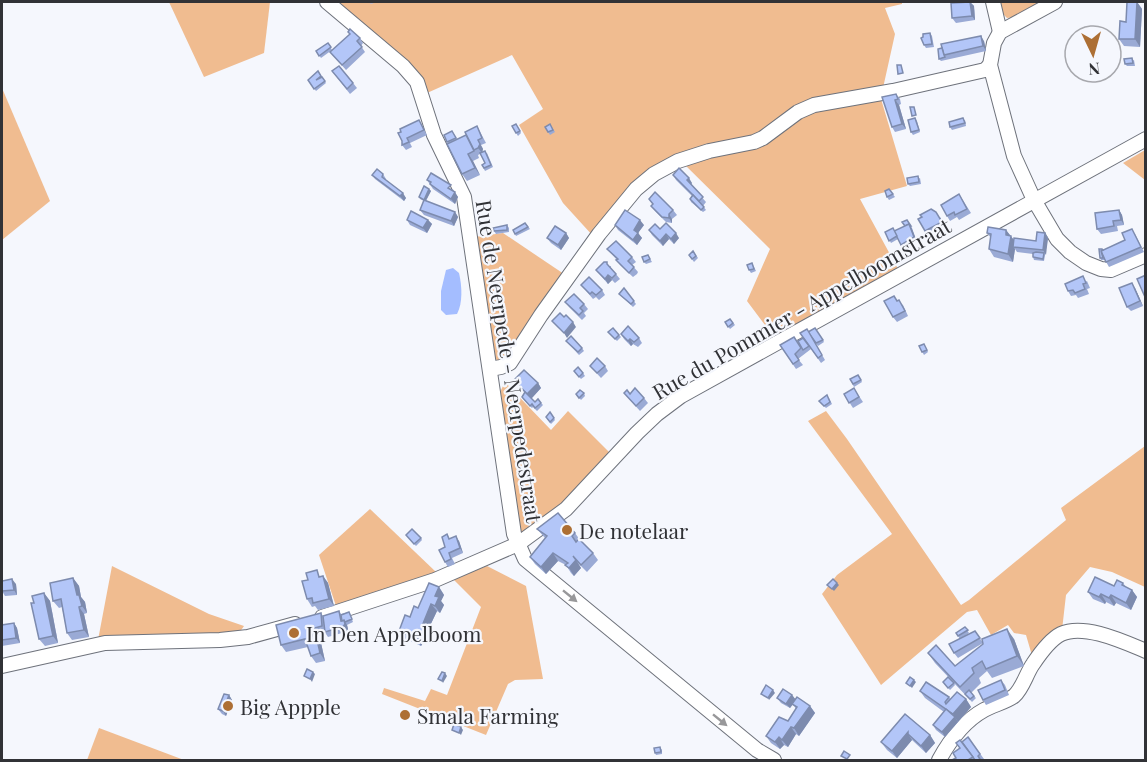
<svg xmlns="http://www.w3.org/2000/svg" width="1147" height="762" font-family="'Playfair Display',serif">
<rect width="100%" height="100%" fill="#f5f7fd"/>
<!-- green -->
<g fill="#f0bc90">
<path d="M169 2H270L264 53 204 77Z"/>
<path d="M336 2H902V4L885 8 895 34 883 88 826 97 753 137 676 157 593 236 563 203 519 125 543 109 512 55 427 93Z"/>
<path d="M996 2H1046L1014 17 1007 18 1001 12Z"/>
<path d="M2 88 50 201 2 240Z"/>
<path d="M881 99 907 186 860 199 898 269 774 337 747 301 770 249 684 164 787 125 821 108Z"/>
<path d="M1145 150V180L1123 163Z"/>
<path d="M503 233 564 274 503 362 498 361 492 356 474 237Z"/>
<path d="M505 382 551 430 568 411 611 454 564 503 526 533 519 532 498 410 500 392Z"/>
<path d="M826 411 847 439 961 605 969 600 1066 520 1061 508 1145 446V587L1112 572 1090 567 1066 595 1062 630 1033 659 1026 635 1014 633 1008 625 991 635 977 610 967 612 881 685 822 594 837 575 892 534 808 421Z"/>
<path d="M370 509 436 572 336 606 319 555Z"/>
<path d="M112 566 209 614 244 626 237 636 98 640Z"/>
<path d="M487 566 526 586 543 679 515 680 508 684 486 735 382 694 384 688 425 701 431 689 447 695 481 607 453 579Z"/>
<path d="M99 728 184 760H87Z"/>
</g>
<!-- water -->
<path fill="#a4bdff" d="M453 268 459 273C462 286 463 303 457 314L446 315 441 310V291L446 270Z"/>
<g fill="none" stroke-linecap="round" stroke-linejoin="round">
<!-- stream -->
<path stroke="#a4bdff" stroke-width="3" d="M371 2H372"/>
<defs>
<g id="minor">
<path d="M327 2 403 66 417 82 434 135 464 197 514 534 525 559 757 750 774 760"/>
<path d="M993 2 1000 32"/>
<path d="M1055 2 1000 32 994 43 990 65 1014 156 1034 200 1057 239 1070 252 1086 263 1101 269 1111 270 1146 255"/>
<path d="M490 369 501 367 510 363 541 315 599 234 636 189 654 174 678 161 709 151 754 142 763 138 798 112 814 105 893 91 985 70 990 65"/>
<path d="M322 617 435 580 518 544 566 509 637 433 657 414 681 396 1146 139"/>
<path d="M2 666 105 643 220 640 248 637 295 624"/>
<path d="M939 760C950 740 964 721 984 710 993 705 1006 702 1014 696 1023 688 1026 674 1033 664 1039 655 1051 639 1061 634 1084 623 1124 642 1146 651"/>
</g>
</defs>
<!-- minor casing -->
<use href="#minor" stroke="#6e727b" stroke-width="16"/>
<!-- minor -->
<use href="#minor" stroke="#fff" stroke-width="14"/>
</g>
<!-- wall -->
<g fill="#9aaad5">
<path d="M970 2 974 6 975 20 956 23 952 18Z"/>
<path d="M1137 2 1142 9 1140 47 1124 46 1119 39 1126 22Z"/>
<path d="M930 33 932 36 934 47 926 48 924 45 923 37Z"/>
<path d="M360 38 363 43 361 46 365 52 346 70 330 52Z"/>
<path d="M984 41 986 51 941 61 939 59 942 48Z"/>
<path d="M328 43 332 50 321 58 316 51Z"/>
<path d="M1134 60 1135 66H1127L1125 64Z"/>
<path d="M318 71 326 83 316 91 308 80Z"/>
<path d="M332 71 353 83 357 88 350 94Z"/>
<path d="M896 94 900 99 901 104 899 105 906 129 895 132 892 127Z"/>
<path d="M915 118 917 121 920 132 913 135 911 132Z"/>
<path d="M419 120 427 135 410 143 412 147 406 150 402 145Z"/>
<path d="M965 120 966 126 952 130 950 127Z"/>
<path d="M516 124 521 133 518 136 512 126Z"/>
<path d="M550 124 555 132 550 135 545 127Z"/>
<path d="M477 126 486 143 481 145 483 149 482 152 487 153 493 167 485 171 482 165 485 163 480 154 478 155 479 158 473 161 480 175 467 181 462 174 444 135 452 131 457 139 466 135Z"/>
<path d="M383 174 386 179V180L406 198 404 201 375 179 372 175Z"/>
<path d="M673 175 692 183 691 185 706 202 703 206 706 210 703 212 691 202 690 199 692 196 676 180Z"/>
<path d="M920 178 921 184 910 186 908 184Z"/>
<path d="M427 180 454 190 453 191 458 197 455 204 433 189Z"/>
<path d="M429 189 431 191 426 201 455 212 458 217 454 226 424 215 420 210 424 201 420 199 419 197Z"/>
<path d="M889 189 895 197 889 200 887 197Z"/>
<path d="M959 194 971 213 959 220 957 217 950 221 947 216Z"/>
<path d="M649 199 673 210 677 215 672 219V223L666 222 655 211 651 206 653 204Z"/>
<path d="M1119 210 1122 215 1124 225 1117 226 1118 231 1101 234 1097 229Z"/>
<path d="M940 217 945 227 928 236 925 231Z"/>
<path d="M407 220H428L432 224 427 233 410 225Z"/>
<path d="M907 220 912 228 917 242 904 249 898 239 891 243 885 232 895 231 905 226Z"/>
<path d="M525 223 530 229 516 236 513 230Z"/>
<path d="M507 225 509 228V232L496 234 494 231Z"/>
<path d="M615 225H644L638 233 642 238 637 245 618 230Z"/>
<path d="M660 229 679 238 674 244 669 239 663 246 652 235 649 230Z"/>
<path d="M1006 230 1014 240 1036 241 1045 233 1048 238 1044 261 1034 260 1033 257V254L1017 252 1015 249 1013 262 994 257 989 249 991 238 987 233Z"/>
<path d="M566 233 569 238 561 250 551 243 547 238Z"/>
<path d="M1135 234 1144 252 1109 267 1105 260H1101L1100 258 1102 249 1103 250 1125 240Z"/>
<path d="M607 249 632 257 636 262 632 265 638 272 637 274 633 277 620 265 617 260Z"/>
<path d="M693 251 698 258 694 262 689 255Z"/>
<path d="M649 257 652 262 646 264 644 262Z"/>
<path d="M752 263 756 271 751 273 749 270Z"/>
<path d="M611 266V268L620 279 615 283 612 280 608 284 596 270Z"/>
<path d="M1087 281 1090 288 1087 289 1089 294 1078 298 1076 295 1071 296 1068 291Z"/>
<path d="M581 285 602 290 605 295 599 300 596 297 593 299Z"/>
<path d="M624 288 636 304 633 307 619 294Z"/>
<path d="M1135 288 1143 306 1131 311 1127 307Z"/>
<path d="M894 296 897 301 903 305 908 316 897 322 893 317Z"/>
<path d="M565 302 584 304 588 309 584 313 586 316 582 320 569 307Z"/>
<path d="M730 319 735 325 730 329 725 322Z"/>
<path d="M815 328 824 342 818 346 808 332Z"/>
<path d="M807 329 825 360 821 363 805 340 811 349 798 359 803 365 796 369 780 345 794 337 801 346 798 341 803 338 800 333Z"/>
<path d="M608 332 619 335 621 337 617 341Z"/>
<path d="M621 334 639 338 642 343 638 347 633 344 631 346 624 339Z"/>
<path d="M566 341 582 348 584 351 579 355Z"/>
<path d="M924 344 928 352 924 355 919 346Z"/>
<path d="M590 366H605L608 371 601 378Z"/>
<path d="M574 371 583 373 585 376 581 379Z"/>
<path d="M858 375 862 382 854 387 850 379Z"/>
<path d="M514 380 538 383 541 388 531 399 535 402 541 403 543 405 537 411 533 407 532 408 523 399 522 397 525 393Z"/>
<path d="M584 393 585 396 581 400 576 394Z"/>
<path d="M624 393 630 394 644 398 648 403 640 411Z"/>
<path d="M857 393 863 402 853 408 844 394Z"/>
<path d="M829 398 832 404 826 408 819 401Z"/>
<path d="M550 412 555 420 551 424 547 419Z"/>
<path d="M537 529 575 533 580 540 593 553 598 560 587 572 578 563 581 568 574 576 571 573 566 565 558 561 546 574 535 564 530 557 545 538Z"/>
<path d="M447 534 450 539 459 541 463 553 452 558 455 564 448 567 445 562Z"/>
<path d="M406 535 421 538 422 540 416 546Z"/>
<path d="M322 576H323L328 583 334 606 318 610 315 606 312 607 307 599Z"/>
<path d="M73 578 79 586 81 597 85 602 87 613 84 614 89 637 72 640 67 633 62 607 59 608 53 601Z"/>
<path d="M1123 583 1126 587 1132 590 1137 597 1131 610 1116 603 1114 606 1106 602 1105 604 1093 599 1088 592 1114 586Z"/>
<path d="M16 584 17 595 5 596 2 591Z"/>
<path d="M439 587 444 595 441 601 444 605 440 613 437 611 428 630 432 635 428 644 424 641 421 646 404 638 399 631 410 617Z"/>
<path d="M44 593 50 601 58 643 45 646 39 639 34 603Z"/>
<path d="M339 611 341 614 349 612 353 622 347 625 348 629 345 635 342 633 328 637 326 634 317 636 321 643 325 661 316 663 311 656 308 647 286 652 281 645 321 613 323 616Z"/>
<path d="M14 623 17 628 20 643 2 646V625Z"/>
<path d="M965 627 969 633 962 638 975 631 983 643 958 658 954 653 960 639 956 633Z"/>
<path d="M1014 639 1024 666 992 678 987 671 979 678 981 683 971 693 976 698 972 702 935 663 928 653 955 666Z"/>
<path d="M1001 680 1005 685 1009 695 986 705 983 700Z"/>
<path d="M943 682 954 683 955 685 950 690Z"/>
<path d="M920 691 949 697 951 699H966L971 707 945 737 936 730 933 725 944 712 925 698Z"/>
<path d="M229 695 232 700 226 716 222 714 218 709Z"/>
<path d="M792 695 795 699 810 706 815 713 799 736 796 734 788 747 784 745 780 749 771 743 766 736 788 721 796 709 793 704 790 708 781 703 777 698Z"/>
<path d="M905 714 930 735 935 743 926 753 912 740 897 758 887 750 881 742Z"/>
<path d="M968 737 984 759 982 760H952L956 758 962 742Z"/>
<path d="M662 749V754L656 755 655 753Z"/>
</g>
<!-- shaded-wall -->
<g fill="#7d8bae">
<path d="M970 2 974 6 975 20 972 16Z"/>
<path d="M1137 2 1142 9 1140 47 1135 39Z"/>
<path d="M981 36 984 41 986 51 983 46Z"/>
<path d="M895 100 899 105 906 129 902 124Z"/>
<path d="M478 140 483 149 482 153 478 148Z"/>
<path d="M468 154 473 161 480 175 475 168Z"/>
<path d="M689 178 692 183 690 185 687 180Z"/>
<path d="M429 189 431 191 425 202 424 200Z"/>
<path d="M455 192 458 197 455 204 451 199Z"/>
<path d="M403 193 406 198 404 201 400 196Z"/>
<path d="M1119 210 1122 215 1124 225 1121 220Z"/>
<path d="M455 212 458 217 454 226 451 221Z"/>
<path d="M669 214 672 219V223L669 218Z"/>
<path d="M428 220 432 224 427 233 423 228Z"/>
<path d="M640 220 644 225 638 233 642 238 637 245 633 240 634 230Z"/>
<path d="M909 224 912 229 917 242 914 237Z"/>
<path d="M1006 230 1016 243 1013 247 1015 249 1013 262 1008 254 1006 235Z"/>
<path d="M566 233 569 238 561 250 558 245Z"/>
<path d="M676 233 679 238 674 244 671 239Z"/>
<path d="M1045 233 1048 238 1046 255 1043 250Z"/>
<path d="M666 234 669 239 663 246 660 241Z"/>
<path d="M608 275 612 280 608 284 605 279Z"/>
<path d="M1132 283 1135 288 1143 306 1140 301Z"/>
<path d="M573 322 576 327 567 338 564 333Z"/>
<path d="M630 339 633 344 631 346 628 341Z"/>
<path d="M538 383 541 388 531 399 527 394Z"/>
<path d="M456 536 459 541 463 553 460 548Z"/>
<path d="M553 553 558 561 546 574 541 567Z"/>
<path d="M576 560 581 568 574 576 569 568Z"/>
<path d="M323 576 328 583 334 606 329 599Z"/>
<path d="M73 578 79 586 81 597 85 602 87 613 82 606 77 595Z"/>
<path d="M12 579 16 584 17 595 14 590Z"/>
<path d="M837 583 839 585 834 591 832 589Z"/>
<path d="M439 587 444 595 441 601 444 605 440 613 435 606V596Z"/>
<path d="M1132 590 1137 597 1131 610 1126 603Z"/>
<path d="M44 593 50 601 58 643 53 636Z"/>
<path d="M1101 594 1106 602 1105 604 1099 597Z"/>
<path d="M1111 595 1116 603 1114 606 1109 598Z"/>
<path d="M431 604 437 611 428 630 432 635 428 644 423 636 422 626Z"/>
<path d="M79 607 84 614 89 637 84 630Z"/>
<path d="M344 620 347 625 348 629 345 635 341 630Z"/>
<path d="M14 623 17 628 20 643 16 638Z"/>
<path d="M311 629 321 643 325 661 320 653 313 636Z"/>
<path d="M1007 629 1014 639 1024 666 1017 656Z"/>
<path d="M418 634 424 641 421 646 416 639Z"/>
<path d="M313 672 315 674 312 682 310 679Z"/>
<path d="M445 673 447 676 443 683 442 681Z"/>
<path d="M914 680 916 682 912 688 910 686Z"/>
<path d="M773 690 775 693 769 700 768 698Z"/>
<path d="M229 695 232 700 226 716 223 711Z"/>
<path d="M792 695 796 700 790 708 786 704Z"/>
<path d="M966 699 971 707 958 722 953 714Z"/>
<path d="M810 706 815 713 799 736 794 728Z"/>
<path d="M955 717 958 722 945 737 942 732Z"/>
<path d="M461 727 463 730 461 735 459 733Z"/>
<path d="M791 727 796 734 788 747 782 740Z"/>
<path d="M908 732V734L912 740 897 758 892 751Z"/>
<path d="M930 735 935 743 926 753 921 746Z"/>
<path d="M779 737 784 745 780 749 775 742Z"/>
</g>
<!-- building -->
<g fill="#b3c6f8" stroke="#7d8bae" stroke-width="1.5">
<path d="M970 2 972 16 952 18 951 3Z"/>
<path d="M1127 2H1137L1135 39H1119L1120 21 1126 22Z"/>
<path d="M350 29 360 38 357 41 362 47 342 65 330 52 350 34 348 32Z"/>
<path d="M930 33 932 44 924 45 921 38 923 37V34Z"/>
<path d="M981 36 983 46 944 55 941 44Z"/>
<path d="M328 43 331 47 319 56 316 51Z"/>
<path d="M942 48 944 55 945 57 939 59 938 49Z"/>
<path d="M1132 58 1133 63 1125 64 1124 59Z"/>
<path d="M897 65H901L903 73 898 74Z"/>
<path d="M339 66 353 83 347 89 332 71Z"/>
<path d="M318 71 321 76 316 80 322 77 325 81 314 89 308 80Z"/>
<path d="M896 94 898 99 895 100 902 124 892 127 882 97Z"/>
<path d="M910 107H914L916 115 912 116Z"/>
<path d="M915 118 919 130 911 132 908 120Z"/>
<path d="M963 118 965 123 950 127 949 122Z"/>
<path d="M419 120 424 130 407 138 409 142 402 145V141L398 133 401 132 400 129Z"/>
<path d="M516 124 520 131 516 133 512 126Z"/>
<path d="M550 124 553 130 548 132 545 127Z"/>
<path d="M477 126 482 138 478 140 480 144 478 148 474 150 465 132Z"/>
<path d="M452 131 456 138 447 142 444 135Z"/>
<path d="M466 135 474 151 468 154 475 168 462 174 447 144Z"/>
<path d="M485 151 491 165 484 168 482 165 485 163 480 153Z"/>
<path d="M679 168 689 178 687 180 703 197 699 201 673 175Z"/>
<path d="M377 169 383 174 382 177 403 193 400 196 372 175Z"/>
<path d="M431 173 451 185 448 188 455 192 451 199 430 184 431 182 427 180Z"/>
<path d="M918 176 919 182 908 184 907 178Z"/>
<path d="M424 186 429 189 424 200 419 197Z"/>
<path d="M889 189 893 194 887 197 885 191Z"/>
<path d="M655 192 673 210 669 214V218L662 217 651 206 653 204 649 199Z"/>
<path d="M959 194 967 209 955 215 954 212 947 216 941 205Z"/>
<path d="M693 195 704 207 701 210 690 199Z"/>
<path d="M424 200 455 212 451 221 420 210Z"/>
<path d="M931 209 936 212 942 222 925 231 918 219 922 217 920 215Z"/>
<path d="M625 210 640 220 634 230 638 233 633 240 615 225Z"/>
<path d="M1119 210 1121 220 1113 221 1114 226 1097 229 1095 213Z"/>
<path d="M411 211 428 220 423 228 407 220Z"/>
<path d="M907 220 911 226H910L909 224 905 226 902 222Z"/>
<path d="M525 223 528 227 515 234 513 230Z"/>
<path d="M666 223 676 233 671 239 666 234 660 241 649 230 655 224 660 229Z"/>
<path d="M909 224 914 237 901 245 894 231Z"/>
<path d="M507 225V230L494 231 493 228Z"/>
<path d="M555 226 566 233 558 245 547 238Z"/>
<path d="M988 227 1006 230V235L1011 236 1008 254 989 249 991 234 987 233Z"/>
<path d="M893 228 897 236 889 241 885 232Z"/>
<path d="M1132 229 1141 247 1106 262 1101 251 1125 240 1122 233Z"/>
<path d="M1037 232 1045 233 1043 250 1013 247 1014 238 1036 241Z"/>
<path d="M616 241 632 257 628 261 634 267 629 273 616 260 618 259 607 249Z"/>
<path d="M1099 249H1102L1103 250 1101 251 1103 258H1100Z"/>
<path d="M693 251 696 256 692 259 689 255Z"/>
<path d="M1036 252 1044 253 1043 259 1033 257V253Z"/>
<path d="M648 255 650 259 644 262 642 257Z"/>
<path d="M604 262H607V264L616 274 612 278 608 275 605 279 596 270Z"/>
<path d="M752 263 754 269 749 270 747 265Z"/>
<path d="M1146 275V297H1145L1137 279Z"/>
<path d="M1083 276 1086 283 1083 284 1085 289 1075 293 1073 290 1068 291 1065 284Z"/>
<path d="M589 277 602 290 596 295 592 292 590 294 581 285Z"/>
<path d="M1132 283 1140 301 1127 307 1119 288Z"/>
<path d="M624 288 634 301 631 304 619 294Z"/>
<path d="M574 294 584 304 580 308 583 311 579 315 565 302Z"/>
<path d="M894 296 897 301 899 300 905 311 893 317 884 301Z"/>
<path d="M560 313 564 317 566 315 573 322 564 333 552 321Z"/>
<path d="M730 319 733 323 728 327 725 322Z"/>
<path d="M628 326 639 338 634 342 630 339 628 341 621 334Z"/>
<path d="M613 328 619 335 615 339 608 332Z"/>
<path d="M815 328 823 340 816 343 808 332Z"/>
<path d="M807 329 822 355 818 358 800 333Z"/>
<path d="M571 336 582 348 578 352 566 341Z"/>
<path d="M794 337 801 348 795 354 799 360 793 364 780 345Z"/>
<path d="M803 338 809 346 803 350 798 341Z"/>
<path d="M924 344 927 350 922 352 919 346Z"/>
<path d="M597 358 605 366 597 373 590 366Z"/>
<path d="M578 367 583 373 579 377 574 371Z"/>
<path d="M524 370 538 383 527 394 514 380Z"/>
<path d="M858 375 861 380 853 384 850 379Z"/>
<path d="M635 388 644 398 636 406 624 393 627 390 630 394Z"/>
<path d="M854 388 859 397 849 403 844 394Z"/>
<path d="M580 390 584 393 579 398 576 394Z"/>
<path d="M525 392 535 402 538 399 541 403 535 408 532 404 530 406 522 397Z"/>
<path d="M827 395 830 402 824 406 819 401Z"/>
<path d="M550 412 554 418 550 422 546 417Z"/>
<path d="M558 513 575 533 572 536 576 542 579 539 593 553 581 565 573 556 576 560 569 568 565 565 568 563 553 553 541 567 530 557 547 536 537 529Z"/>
<path d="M412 529 421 538 414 544 406 535Z"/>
<path d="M447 534 449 539 456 536 460 548 449 553 451 559 445 562 439 550 445 547 442 537Z"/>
<path d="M317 570 319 577 323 576 329 599 313 603 312 598 307 599 302 581 308 580 306 573Z"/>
<path d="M1095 577 1114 586 1117 580 1123 583 1122 585 1132 590 1126 603 1111 595 1109 598 1101 594 1099 597 1088 592Z"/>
<path d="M73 578 77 595H79L82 606 79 607 84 630 67 633 61 599 53 601 50 583Z"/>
<path d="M12 579 14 590 2 591V581Z"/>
<path d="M833 579 837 583 832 589 827 585Z"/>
<path d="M429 583 439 587 435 596 439 597 435 606 431 604 422 626 427 628 423 636 418 634 416 639 399 631 405 615 410 617 414 606 418 608Z"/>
<path d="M44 593 53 636 39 639 31 603H34L32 596Z"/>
<path d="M339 611 341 621 344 620 345 624 341 630 338 628 325 632 323 616Z"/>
<path d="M349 612 352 619 345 622 344 620 342 621 341 615Z"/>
<path d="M321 613 322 626 311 629 313 636 316 635 320 653 311 656 305 639 281 645 276 625Z"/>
<path d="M14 623 16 638 2 640V625Z"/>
<path d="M965 627 968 630 958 636 956 633Z"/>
<path d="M1007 629 1017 656 986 669 982 661 972 668 974 673 960 687 928 653 936 645 955 666 983 644 982 639Z"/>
<path d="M975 631 980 638 954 653 949 644Z"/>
<path d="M307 669 313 672 310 679 304 676Z"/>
<path d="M442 672 445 673 442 681 438 679Z"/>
<path d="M910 677 914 680 910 686 906 683Z"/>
<path d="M948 677 954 683 948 688 943 682Z"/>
<path d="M1001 680 1005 690 983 700 978 690Z"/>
<path d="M926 682 949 697 945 702 946 704 957 692 966 699 953 714 920 691Z"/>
<path d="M766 685 773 690 768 698 761 694Z"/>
<path d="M783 689 792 695 786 704 777 698Z"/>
<path d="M969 690 974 696 970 699 965 694Z"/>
<path d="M224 694 229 695 223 711 218 709Z"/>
<path d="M797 697 810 706 794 728 791 727 782 740 779 737 775 742 766 736 779 717 788 721 797 707 792 704Z"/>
<path d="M946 709 955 717 942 732 933 725Z"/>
<path d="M905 714 930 735 921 746 908 734V732L892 751 881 742Z"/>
<path d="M454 724 461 727 459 733 452 730Z"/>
<path d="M968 737 980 754 978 756 980 759 978 760H975L962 742Z"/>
<path d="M960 740 973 757 968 760H952L956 758 953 753 960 748 956 743Z"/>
<path d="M660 747 661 752 655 753 654 748Z"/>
<path d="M844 751 850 755 847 759 841 756Z"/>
</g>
<!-- one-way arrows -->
<defs><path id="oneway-solid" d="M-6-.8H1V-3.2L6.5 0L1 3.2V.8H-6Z" transform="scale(1.5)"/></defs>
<g fill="#98989a">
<use href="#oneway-solid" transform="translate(570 596) rotate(39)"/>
<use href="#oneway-solid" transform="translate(720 720) rotate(39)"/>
</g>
<!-- markers -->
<g fill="#ad6f34" stroke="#f5f7fd" stroke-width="2">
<circle cx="567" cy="530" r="6"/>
<circle cx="294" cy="633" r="6"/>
<circle cx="228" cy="706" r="6"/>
<circle cx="405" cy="715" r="6"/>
</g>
<g text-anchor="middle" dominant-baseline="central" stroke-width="4.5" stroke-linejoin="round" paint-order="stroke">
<!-- street labels -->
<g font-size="21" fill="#313236" stroke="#f5f7fd">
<text transform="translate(801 308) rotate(-30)">Rue du Pommier - Appelboomstraat</text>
<text transform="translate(510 361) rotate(81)">Rue de Neerpede - Neerpedestraat</text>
</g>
<!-- poi labels -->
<g font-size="21" fill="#313236" stroke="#f5f7fd" text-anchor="start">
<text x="579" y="530">De notelaar</text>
<text x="306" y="633">In Den Appelboom</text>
<text x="240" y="706">Big Appple</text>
<text x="417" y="715">Smala Farming</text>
</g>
</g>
<!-- border -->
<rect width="1147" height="762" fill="none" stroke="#313236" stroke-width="6"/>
<!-- north arrow -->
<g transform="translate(1093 54) rotate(175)"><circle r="28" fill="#f5f7fd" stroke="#a7a8ad" stroke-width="1.5"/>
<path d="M0-4.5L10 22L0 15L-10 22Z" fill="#ad6f34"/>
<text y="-9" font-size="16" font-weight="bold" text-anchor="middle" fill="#313236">N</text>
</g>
</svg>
